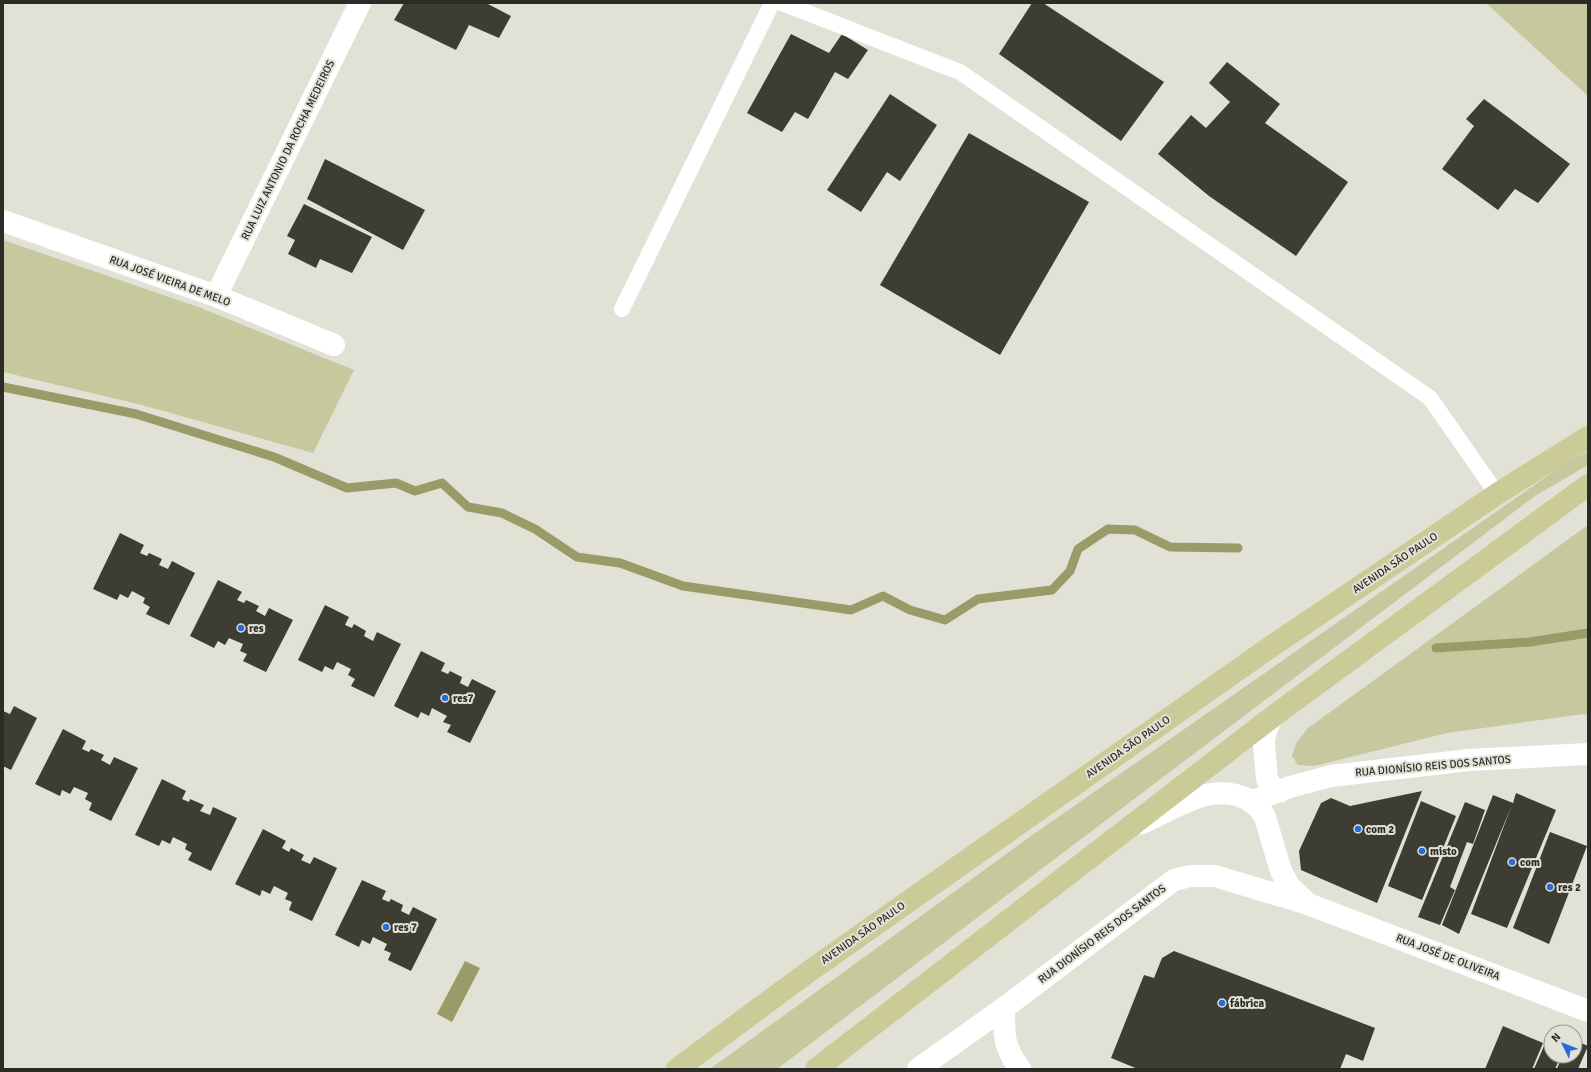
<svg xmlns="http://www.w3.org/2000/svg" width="1591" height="1072" font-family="Signika,sans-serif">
<rect width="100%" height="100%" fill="#e1e2d5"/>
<!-- green -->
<g fill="#c6c89e">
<path d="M1486 3H1588V96Z"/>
<path d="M3 240 201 308 354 370 313 453 142 405 3 372Z"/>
<path d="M1588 451V465L1535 496 777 1069H710L1031 836 1566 463Z"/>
<path d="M1588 525V715L1583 714 1447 733 1314 766 1298 765 1292 756 1296 743 1308 728Z"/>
</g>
<!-- water -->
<path fill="#999b68" d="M465 961 480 968 452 1022 437 1014Z"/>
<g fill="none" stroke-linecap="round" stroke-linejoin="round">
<!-- stream -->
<g stroke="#999b68" stroke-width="9">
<path d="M3 387 136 414 274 457 347 488 396 483 415 491 442 483 468 507 502 513 535 529 577 557 620 563 683 586 851 610 883 596 910 610 945 620 978 599 1052 590 1070 571 1078 549 1108 529 1135 530 1170 547 1238 548"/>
<path d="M1436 648 1530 642 1588 633"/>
</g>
</g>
<!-- building -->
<g fill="#3d3d34">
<path d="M404 3H486L511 16 499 38 469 25 456 50 394 20Z"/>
<path d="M1032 3H1043L1164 82 1121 141 999 54Z"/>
<path d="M791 34 829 53 842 34 868 50 848 79 835 72 808 119 795 112 782 132 747 113Z"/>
<path d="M1227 62 1280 104 1265 123 1348 182 1296 256 1209 196 1158 154 1191 115 1206 128 1230 102 1209 83Z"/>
<path d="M890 94 937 125 900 181 887 172 861 212 827 190Z"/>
<path d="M1484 99 1570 164 1538 203 1515 189 1498 210 1442 169 1474 126 1466 119Z"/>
<path d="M969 133 1089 202 1000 355 880 285Z"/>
<path d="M325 159 425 210 403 250 307 199Z"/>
<path d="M304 204 372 237 352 273 320 259 316 268 288 254 295 240 287 236Z"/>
<path d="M120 533 144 545 140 553 147 556 149 553 162 559 159 565 168 569 172 561 195 573 169 625 146 614 150 607 143 603 145 598 132 591 128 598 120 594 117 600 93 589Z"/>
<path d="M218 580 242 592 237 600 244 603 246 600 259 606 256 611 265 616 269 608 293 620 266 672 243 661 247 654 240 651 243 644 229 638 225 645 218 641 214 648 190 636Z"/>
<path d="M325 605 349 617 345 625 352 628 354 624 366 631 364 636 373 641 377 632 401 644 374 697 351 686 355 679 348 675 351 669 337 662 333 670 325 666 322 672 298 660Z"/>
<path d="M421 651 445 663 441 671 448 674 450 671 462 677 460 683 468 687 472 679 496 691 470 743 447 732 451 725 443 722 447 716 432 708 429 716 421 712 418 718 394 706Z"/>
<path d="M14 706 37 718 11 770 3 766V711L10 714Z"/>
<path d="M63 729 86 741 82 749 89 752 91 749 104 755 101 760 110 765 114 757 138 768 111 821 89 810 92 803 85 799 88 793 74 787 70 794 62 790 60 796 35 784Z"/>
<path d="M162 779 186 791 182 799 189 802 190 799 204 805 200 811 210 815 213 807 237 818 211 871 188 860 192 853 185 849 187 844 173 837 170 844 162 840 159 846 135 835Z"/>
<path d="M1422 791 1377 903 1301 870 1299 851 1321 803 1331 798 1350 806Z"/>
<path d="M1516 793 1556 810 1507 928 1471 914 1511 807 1459 934 1442 925 1493 795 1513 803Z"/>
<path d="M1421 801 1456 816 1422 900 1388 886Z"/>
<path d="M1465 802 1485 810 1473 844 1467 842 1450 887 1455 890 1440 925 1418 917Z"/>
<path d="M263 829 286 841 282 848 289 852 291 848 304 855 301 860 310 864 314 857 337 868 312 921 289 910 292 902 285 899 288 893 274 886 270 894 262 890 260 896 235 884Z"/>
<path d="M1550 832 1587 846 1549 944 1513 928Z"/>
<path d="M362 880 386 891 382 899 389 902 391 899 403 905 401 911 409 915 413 907 437 919 411 971 388 960 391 953 384 950 387 944 373 937 370 944 362 940 359 947 335 935Z"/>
<path d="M1174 951 1375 1028 1363 1061 1346 1054 1340 1069H1138L1111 1058 1144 975 1154 978 1162 958Z"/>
<path d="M1503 1026 1543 1043 1532 1069H1485Z"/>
<path d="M1551 1030 1555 1032H1551V1056H1561L1555 1069H1534Z"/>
<path d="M1575 1040 1588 1046 1578 1069H1557L1562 1056H1575Z"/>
</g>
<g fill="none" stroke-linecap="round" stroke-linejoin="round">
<!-- lane -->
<g stroke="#fff" stroke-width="16">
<path d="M782 3 960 72 1430 398 1497 494"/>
<path d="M622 309 772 3"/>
</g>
<!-- street -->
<g stroke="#fff" stroke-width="22">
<path d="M3 221 216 296 334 345"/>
<path d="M216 296 360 3"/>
<path d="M1271 718 1265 734 1264 744 1267 779 1273 789 1281 791"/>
<path d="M1252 801 1290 787 1331 776 1469 760 1588 754"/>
<path d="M1142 823C1160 815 1178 804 1196 798 1221 789 1252 792 1265 817L1281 871 1289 886 1307 903"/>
<path d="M1004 1008C1004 1035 1003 1046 1020 1069"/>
<path d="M918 1069 1004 1008 1174 880 1190 876H1215L1308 904 1588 1011"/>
</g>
<!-- primary -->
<g stroke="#cacb97" stroke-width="22">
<path d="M677 1069 811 970 1269 648 1497 494 1588 437"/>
<path d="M816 1069 1271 718 1588 485"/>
</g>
</g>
<!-- markers -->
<g fill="#286ad7" stroke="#e1e2d5" stroke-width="1.5">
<circle cx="241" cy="628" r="4"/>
<circle cx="445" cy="698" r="4"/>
<circle cx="1358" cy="829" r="4"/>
<circle cx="1422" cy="851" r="4"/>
<circle cx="1512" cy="862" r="4"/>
<circle cx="1550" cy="887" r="4"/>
<circle cx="386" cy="927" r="4"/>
<circle cx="1222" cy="1003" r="4"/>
</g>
<g text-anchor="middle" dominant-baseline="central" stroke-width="4" stroke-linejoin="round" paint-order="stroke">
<!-- street labels -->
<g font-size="11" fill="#2b2c27" stroke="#e1e2d5">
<text transform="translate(288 150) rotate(-64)">RUA LUIZ ANTONIO DA ROCHA MEDEIROS</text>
<text transform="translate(170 281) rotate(20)">RUA JOSÉ VIEIRA DE MELO</text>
<text transform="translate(1395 563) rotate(-34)">AVENIDA SÃO PAULO</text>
<text transform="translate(1128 747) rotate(-35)">AVENIDA SÃO PAULO</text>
<text transform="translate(1433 766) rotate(-5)">RUA DIONÍSIO REIS DOS SANTOS</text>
<text transform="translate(863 933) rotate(-35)">AVENIDA SÃO PAULO</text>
<text transform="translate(1102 934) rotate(-37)">RUA DIONÍSIO REIS DOS SANTOS</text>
<text transform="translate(1448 957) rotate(21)">RUA JOSÉ DE OLIVEIRA</text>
</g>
<!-- poi labels -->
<g font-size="11" font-weight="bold" fill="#2b2c27" stroke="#e1e2d5" text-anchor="start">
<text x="249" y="628">res</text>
<text x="453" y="698">res7</text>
<text x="1366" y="829">com 2</text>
<text x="1430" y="851">misto</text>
<text x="1520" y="862">com</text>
<text x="1558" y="887">res 2</text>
<text x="394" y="927">res 7</text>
<text x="1230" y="1003">fábrica</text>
</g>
</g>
<!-- border -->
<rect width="1591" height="1072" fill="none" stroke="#2b2c27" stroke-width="8"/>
<!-- north arrow -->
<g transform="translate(1563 1044) rotate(313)"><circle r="19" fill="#e1e2d5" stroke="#98998f"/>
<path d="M0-3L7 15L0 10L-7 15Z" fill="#286ad7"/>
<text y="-6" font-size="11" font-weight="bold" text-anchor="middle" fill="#2b2c27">N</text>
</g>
</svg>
